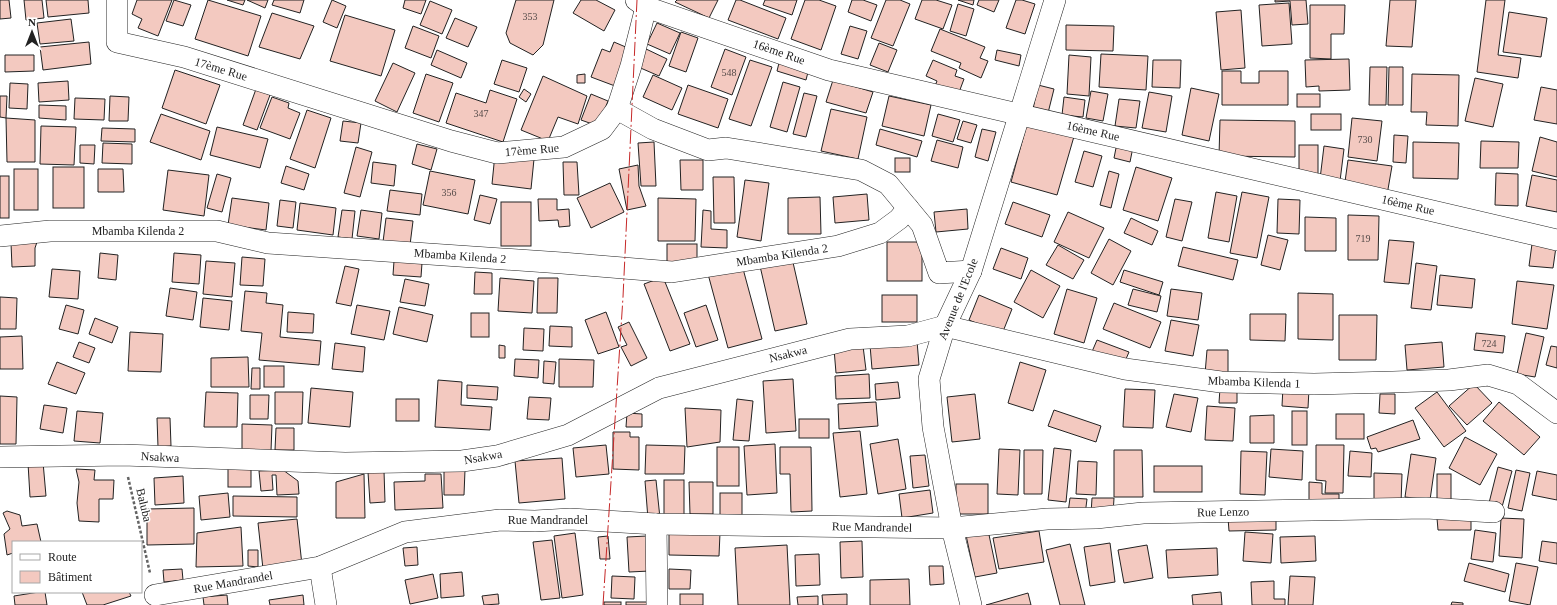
<svg xmlns="http://www.w3.org/2000/svg" width="1557" height="605" font-family="'Times New Roman',serif">
<rect width="100%" height="100%" fill="#fff"/>
<!-- building -->
<g fill="#f3c9c0" stroke="#222">
<path d="M0 0H9L11 18 0 19Z"/>
<path d="M24 0H42L44 18 26 20Z"/>
<path d="M46 0H88L89 13 48 17Z"/>
<path d="M137 0H172L158 36 138 28 142 19 132 14Z"/>
<path d="M174 0 191 5 183 26 166 21Z"/>
<path d="M208 0 261 16 248 56 195 39Z"/>
<path d="M227 0H245L243 5Z"/>
<path d="M247 0H268L265 8Z"/>
<path d="M274 0H304L300 13 272 5Z"/>
<path d="M332 0 346 6 337 28 323 22Z"/>
<path d="M405 0H426L421 14 403 8Z"/>
<path d="M516 0H554L543 45 533 55 510 43 506 33Z"/>
<path d="M581 0H596L615 10 604 31 573 13Z"/>
<path d="M677 0H718L709 18 675 2Z"/>
<path d="M736 0H740L786 18 778 39 728 20Z"/>
<path d="M765 0H797L792 15 763 5Z"/>
<path d="M805 0H819L836 6 821 50 791 39Z"/>
<path d="M852 0H863L877 5 871 21 848 12Z"/>
<path d="M886 0H900L910 4 893 46 871 38Z"/>
<path d="M922 0H936L952 5 943 29 915 19Z"/>
<path d="M958 0H974L973 5Z"/>
<path d="M979 0H999L994 12 977 5Z"/>
<path d="M1016 0H1022L1035 4 1025 34 1006 28Z"/>
<path d="M1275 0H1306L1308 24 1292 25 1290 1 1275 2Z"/>
<path d="M1390 0H1416L1412 47 1386 46Z"/>
<path d="M1486 0H1505L1498 55 1521 58 1518 78 1477 72Z"/>
<path d="M430 1 452 10 442 34 420 25Z"/>
<path d="M1289 3 1292 44 1262 46 1259 5Z"/>
<path d="M958 4 974 9 966 36 950 31Z"/>
<path d="M1310 5H1345L1344 34H1331V59L1310 58Z"/>
<path d="M1241 10 1245 68 1221 70 1216 12Z"/>
<path d="M1509 12 1547 18 1541 57 1503 52Z"/>
<path d="M272 13 314 26 300 59 259 47Z"/>
<path d="M345 15 395 30 381 76 330 61Z"/>
<path d="M455 18 477 27 468 47 446 38Z"/>
<path d="M71 19 74 41 40 44 37 23Z"/>
<path d="M657 23 680 33 670 54 647 44Z"/>
<path d="M1066 25 1114 26 1113 51 1066 50Z"/>
<path d="M413 26 439 36 431 58 405 48Z"/>
<path d="M850 26 867 31 858 59 841 54Z"/>
<path d="M940 29 985 47 980 58 988 61 981 78 959 68 961 63 931 51Z"/>
<path d="M681 32 698 38 686 72 669 66Z"/>
<path d="M89 42 91 64 43 70 40 47Z"/>
<path d="M614 42 628 48 615 86 591 77 602 49 610 52Z"/>
<path d="M879 43 897 50 888 72 870 65Z"/>
<path d="M644 48 667 59 659 76 636 66Z"/>
<path d="M725 49 746 57 732 95 711 87Z"/>
<path d="M437 50 467 63 461 78 431 65Z"/>
<path d="M997 50 1021 55 1019 66 995 60Z"/>
<path d="M1101 54 1148 56 1146 90 1099 87Z"/>
<path d="M5 55H34V71L5 72Z"/>
<path d="M1069 55 1091 57 1089 96 1067 94Z"/>
<path d="M780 59 809 68 806 80 777 71Z"/>
<path d="M1349 59 1350 90 1319 91V86L1306 87 1305 60Z"/>
<path d="M502 60 527 68 519 92 494 84Z"/>
<path d="M750 60 772 67 751 126 729 119Z"/>
<path d="M933 60 957 70 955 76 964 79 958 95 935 86 937 81 926 76Z"/>
<path d="M1153 60H1181L1180 88 1152 87Z"/>
<path d="M393 63 415 73 397 112 375 101Z"/>
<path d="M1370 67H1387L1386 105H1369Z"/>
<path d="M1389 67H1403V105H1388Z"/>
<path d="M175 70 220 85 206 124 162 108Z"/>
<path d="M1222 71H1241V83H1259V71H1288V105H1222Z"/>
<path d="M426 74 453 83 439 122 413 113Z"/>
<path d="M585 74V83H577V75Z"/>
<path d="M1412 74 1459 75 1458 126 1426 125 1427 112H1411Z"/>
<path d="M653 75 682 88 672 110 643 97Z"/>
<path d="M543 76 587 96 578 124 558 117 548 141 521 130Z"/>
<path d="M1475 78 1503 84 1493 127 1465 121Z"/>
<path d="M833 80 873 92 866 113 826 102Z"/>
<path d="M68 81 69 100 39 102 38 83Z"/>
<path d="M783 82 800 87 787 132 770 127Z"/>
<path d="M10 83 28 84 27 109 9 108Z"/>
<path d="M688 85 728 99 718 128 678 114Z"/>
<path d="M1038 85 1054 89 1048 113 1033 109Z"/>
<path d="M1541 87 1557 90V124L1534 120Z"/>
<path d="M1191 88 1219 94 1209 141 1182 135Z"/>
<path d="M256 89 270 95 257 130 243 125Z"/>
<path d="M524 89 531 94 526 102 519 97Z"/>
<path d="M490 90 517 99 503 142 446 123 456 93 486 103Z"/>
<path d="M1091 91 1108 94 1103 121 1086 118Z"/>
<path d="M1149 92 1172 96 1166 132 1142 128Z"/>
<path d="M804 93 817 96 806 137 793 134Z"/>
<path d="M591 94 608 101 598 126 581 120Z"/>
<rect x="1297" y="94" width="23" height="13"/>
<path d="M0 96H7L6 118 0 117Z"/>
<path d="M110 96 129 97 128 121H109Z"/>
<path d="M889 96 931 105 924 136 882 126Z"/>
<path d="M272 97 289 103 288 108 300 113 290 139 260 128Z"/>
<path d="M1064 97 1085 100 1083 117 1062 115Z"/>
<path d="M75 98 105 99 104 120 74 119Z"/>
<path d="M1119 99 1140 101 1136 128 1115 126Z"/>
<path d="M39 105 66 106V120L39 118Z"/>
<path d="M831 109 867 117 858 159 821 151Z"/>
<path d="M307 110 331 118 315 168 290 159Z"/>
<path d="M161 114 210 131 201 160 150 142Z"/>
<path d="M938 114 960 120 953 142 932 136Z"/>
<rect x="1311" y="114" width="30" height="16"/>
<path d="M6 118 35 120V162H7Z"/>
<path d="M1352 118 1382 121 1377 161 1348 157Z"/>
<path d="M1028 120 1075 133 1057 195 1011 182Z"/>
<path d="M1220 120 1295 121V157L1219 156Z"/>
<path d="M343 121 361 123 358 143 340 141Z"/>
<path d="M963 121 977 125 971 143 957 139Z"/>
<path d="M41 126 76 127 74 165 40 164Z"/>
<path d="M217 127 268 139 260 168 210 155Z"/>
<path d="M102 128 135 129V142L101 141Z"/>
<path d="M880 129 922 141 917 157 876 145Z"/>
<path d="M982 129 996 132 988 161 975 157Z"/>
<path d="M1394 135 1408 136 1406 163 1393 162Z"/>
<path d="M1540 137 1557 142V177L1532 171Z"/>
<path d="M937 140 963 147 958 168 931 161Z"/>
<path d="M1481 141 1519 142 1518 168H1480Z"/>
<path d="M654 142 656 186H641L638 143Z"/>
<path d="M1413 142 1459 143 1458 179 1413 178Z"/>
<path d="M103 143 132 144V164L102 163Z"/>
<path d="M1117 143 1133 147 1130 162 1114 158Z"/>
<path d="M417 144 437 149 431 170 412 164Z"/>
<path d="M80 145H95L94 164 80 163Z"/>
<rect x="1299" y="145" width="19" height="32"/>
<path d="M1324 146 1344 149 1340 181 1320 179Z"/>
<path d="M356 147 372 152 360 197 344 193Z"/>
<path d="M1084 151 1102 156 1093 187 1075 182Z"/>
<path d="M495 154 534 159 531 189 492 184Z"/>
<rect x="895" y="158" width="15" height="14"/>
<path d="M680 160H703V190H681Z"/>
<path d="M1348 160 1392 166 1387 195 1344 189Z"/>
<path d="M373 162 396 165 394 186 371 183Z"/>
<path d="M563 162H577L579 195H564Z"/>
<path d="M638 165 639 186 646 206 627 210 619 169Z"/>
<path d="M286 166 309 174 304 190 281 183Z"/>
<rect x="53" y="167" width="31" height="41"/>
<path d="M1136 167 1172 178 1158 221 1123 210Z"/>
<rect x="14" y="169" width="24" height="41"/>
<path d="M98 169H123L124 192H98Z"/>
<path d="M168 170 209 175 204 216 163 210Z"/>
<path d="M430 171 475 180 468 214 423 205Z"/>
<path d="M1109 171 1119 174 1111 208 1100 205Z"/>
<path d="M1496 173 1518 174V206L1495 205Z"/>
<path d="M217 174 231 178 222 212 207 208Z"/>
<path d="M1532 175 1557 180V212L1526 206Z"/>
<rect x="0" y="176" width="9" height="42"/>
<path d="M713 177H734L735 223H714Z"/>
<path d="M745 180 769 183 761 241 737 237Z"/>
<path d="M610 183 624 212 591 228 577 198Z"/>
<path d="M390 190 422 194 420 215 387 211Z"/>
<path d="M1216 192 1237 196 1229 242 1208 238Z"/>
<path d="M1242 192 1269 197 1257 258 1230 253Z"/>
<path d="M867 194 869 220 835 223 833 197Z"/>
<path d="M480 195 497 199 490 224 474 220Z"/>
<path d="M820 197 821 234H788V198Z"/>
<path d="M232 198 269 203 266 230 228 225Z"/>
<path d="M658 198 696 199 695 241H658Z"/>
<path d="M538 199H557V210L569 209 570 226 559 227 558 220 539 221Z"/>
<path d="M1175 199 1192 202 1182 241 1166 237Z"/>
<path d="M1278 199 1300 200 1299 234 1277 233Z"/>
<path d="M280 200 296 202 293 228 277 226Z"/>
<rect x="501" y="202" width="30" height="44"/>
<path d="M1013 202 1050 215 1042 237 1005 224Z"/>
<path d="M300 203 336 208 333 235 297 230Z"/>
<path d="M967 209 968 229 936 232 934 212Z"/>
<path d="M342 210 355 211 352 239 338 237Z"/>
<path d="M361 210 382 213 379 239 357 236Z"/>
<path d="M703 210 711 211V229L727 230V248L701 247Z"/>
<path d="M1068 212 1104 228 1089 258 1054 242Z"/>
<path d="M1348 215 1379 216 1378 260H1348Z"/>
<path d="M1305 217 1336 218V251H1305Z"/>
<path d="M386 218 413 221 410 245 383 242Z"/>
<path d="M1131 218 1158 231 1152 245 1124 233Z"/>
<path d="M1268 235 1288 240 1280 270 1261 265Z"/>
<path d="M38 239 35 248V266L12 267 11 243Z"/>
<path d="M1109 239 1131 251 1113 285 1091 273Z"/>
<path d="M1389 240 1414 242 1409 284 1384 282Z"/>
<rect x="887" y="242" width="35" height="39"/>
<rect x="667" y="244" width="30" height="19"/>
<path d="M1532 244 1556 247 1553 268 1529 266Z"/>
<path d="M1058 245 1084 260 1073 279 1046 265Z"/>
<path d="M1183 247 1238 260 1233 280 1178 266Z"/>
<path d="M1001 248 1028 258 1021 279 993 269Z"/>
<path d="M100 253 118 255 116 280 98 278Z"/>
<path d="M174 253 201 255 199 284 172 282Z"/>
<path d="M242 257 265 259 263 286 240 285Z"/>
<path d="M792 258 807 324 775 331 760 266Z"/>
<path d="M206 261 235 263 232 297 203 294Z"/>
<path d="M394 261 422 263 421 277 393 275Z"/>
<path d="M1416 263 1437 266 1431 310 1411 308Z"/>
<path d="M742 265 762 339 728 348 708 274Z"/>
<path d="M345 266 359 269 351 306 336 303Z"/>
<path d="M52 269 80 271 78 299 49 297Z"/>
<path d="M1031 270 1060 286 1043 318 1014 302Z"/>
<path d="M1124 270 1163 282 1159 295 1120 282Z"/>
<path d="M475 272 492 273V294H474Z"/>
<path d="M1440 275 1475 279 1472 308 1437 305Z"/>
<path d="M663 277 690 344 670 351 644 284Z"/>
<path d="M500 278 534 281 532 313 498 311Z"/>
<path d="M538 278H558L557 313H537Z"/>
<path d="M405 279 429 284 425 306 400 302Z"/>
<path d="M1517 281 1554 285 1547 329 1512 324Z"/>
<path d="M170 288 197 292 193 320 166 316Z"/>
<path d="M1067 289 1097 298 1084 343 1054 334Z"/>
<path d="M1133 289 1161 296 1157 312 1128 305Z"/>
<path d="M1171 289 1202 293 1198 320 1167 316Z"/>
<path d="M245 291 267 293 266 303 283 305 280 337 321 341 319 365 259 360 262 333 241 331Z"/>
<path d="M1298 293 1333 294V340L1298 339Z"/>
<rect x="882" y="295" width="35" height="27"/>
<path d="M979 295 1012 309 1002 334 969 320Z"/>
<path d="M0 297 17 298 16 329H0Z"/>
<path d="M203 298 232 301 229 330 200 327Z"/>
<path d="M1114 303 1161 322 1150 348 1103 329Z"/>
<path d="M66 305 84 310 78 334 59 329Z"/>
<path d="M357 305 390 311 384 340 351 334Z"/>
<path d="M706 305 718 340 696 347 684 313Z"/>
<path d="M399 307 433 315 427 342 393 334Z"/>
<path d="M288 312 314 314 313 333 287 332Z"/>
<path d="M606 312 619 347 598 354 585 320Z"/>
<rect x="471" y="313" width="18" height="24"/>
<path d="M1250 314H1286L1285 341 1250 340Z"/>
<path d="M1339 315H1377L1376 360H1339Z"/>
<path d="M95 318 118 327 112 343 89 334Z"/>
<path d="M1171 320 1199 325 1193 356 1165 351Z"/>
<path d="M629 322 647 358 631 366 621 347 627 345 618 327Z"/>
<path d="M550 326 572 327V347L549 346Z"/>
<path d="M524 328 544 329 543 351 523 350Z"/>
<path d="M130 332 163 334 161 372 128 371Z"/>
<path d="M1476 333 1505 336 1503 353 1474 350Z"/>
<path d="M1526 333 1544 337 1535 377 1517 374Z"/>
<path d="M22 336 23 369H0V337Z"/>
<path d="M1097 340 1129 352 1123 366 1091 354Z"/>
<path d="M917 341 919 365 872 369 870 345Z"/>
<path d="M79 342 95 348 89 363 73 357Z"/>
<path d="M1442 342 1444 367 1407 370 1405 345Z"/>
<path d="M335 343 365 347 363 372 332 369Z"/>
<path d="M499 345 505 346V358H499Z"/>
<path d="M863 346 866 370 836 373 834 349Z"/>
<path d="M1551 346 1557 347V368L1546 365Z"/>
<path d="M1207 350H1228V374H1205Z"/>
<path d="M248 357 249 387H211V358Z"/>
<path d="M515 359 539 360 538 378 514 376Z"/>
<path d="M559 359 594 360 593 387H559Z"/>
<path d="M544 361 556 362 554 384 543 383Z"/>
<path d="M57 362 85 373 76 394 48 384Z"/>
<path d="M1020 362 1046 370 1033 411 1008 403Z"/>
<rect x="264" y="366" width="20" height="21"/>
<path d="M252 368H260V389H251Z"/>
<path d="M869 374 870 398 836 399 835 376Z"/>
<path d="M793 379 796 431 766 433 763 381Z"/>
<path d="M438 380 462 382 461 405 492 407 490 430 435 427Z"/>
<path d="M898 382 900 398 876 400 875 384Z"/>
<path d="M1474 384 1492 403 1467 425 1449 406Z"/>
<path d="M467 385 498 387 497 400 467 398Z"/>
<path d="M1283 387 1309 389 1308 408 1282 406Z"/>
<path d="M311 388 353 392 350 427 308 423Z"/>
<path d="M1220 388H1237V403H1219Z"/>
<path d="M1125 389 1155 390 1153 428 1123 427Z"/>
<path d="M206 392 238 393 237 427H204Z"/>
<path d="M275 392H303L302 424H275Z"/>
<path d="M1437 392 1466 431 1444 447 1415 408Z"/>
<path d="M975 394 980 439 952 442 947 397Z"/>
<path d="M1174 394 1198 398 1191 432 1166 427Z"/>
<path d="M1380 394H1395V414L1379 413Z"/>
<path d="M250 395H269L268 419H250Z"/>
<path d="M0 396 17 397 16 444H0Z"/>
<path d="M529 397 551 398 549 420 527 419Z"/>
<rect x="396" y="399" width="23" height="22"/>
<path d="M737 399 753 401 749 441 733 440Z"/>
<path d="M876 402 878 426 839 429 838 404Z"/>
<path d="M1499 402 1540 437 1524 455 1483 421Z"/>
<path d="M44 405 67 408 63 433 40 429Z"/>
<path d="M1207 406 1235 408 1233 441 1205 440Z"/>
<path d="M685 408 721 410 720 442 687 447Z"/>
<path d="M1054 410 1101 426 1096 442 1048 426Z"/>
<path d="M77 411 103 413 100 443 74 441Z"/>
<rect x="1292" y="411" width="15" height="34"/>
<path d="M627 413 642 414V427H626Z"/>
<rect x="1336" y="414" width="28" height="25"/>
<path d="M1274 415V443H1250V416Z"/>
<path d="M157 418H170L171 446 158 447Z"/>
<rect x="799" y="419" width="30" height="19"/>
<path d="M1413 420 1420 439 1378 452 1376 448 1371 449 1367 437Z"/>
<path d="M242 424 272 425 271 451H242Z"/>
<path d="M276 428H294V450H275Z"/>
<path d="M860 431 867 494 840 497 833 433Z"/>
<path d="M613 432H630V437H639V470L613 469Z"/>
<path d="M1465 437 1497 454 1480 485 1449 468Z"/>
<path d="M898 439 906 489 878 494 870 444Z"/>
<path d="M775 444 777 493 747 495 744 446Z"/>
<path d="M606 445 609 474 576 477 573 448Z"/>
<path d="M646 445 685 446 684 474H645Z"/>
<path d="M1316 445H1344L1343 493H1325L1326 481 1316 480Z"/>
<rect x="717" y="447" width="22" height="39"/>
<path d="M780 447H811L812 511 791 512 790 474H780Z"/>
<path d="M1054 448 1071 450 1066 502 1048 500Z"/>
<path d="M999 449 1020 450 1018 495 997 494Z"/>
<path d="M1271 449 1303 451 1302 480 1269 477Z"/>
<path d="M1024 450H1043L1042 494H1024Z"/>
<path d="M1114 450H1142L1143 497H1114Z"/>
<path d="M1241 451 1267 452 1265 495 1240 494Z"/>
<path d="M1350 451 1372 453 1371 477 1348 476Z"/>
<path d="M1411 454 1436 458 1430 500 1405 497Z"/>
<path d="M925 455 929 486 913 488 910 456Z"/>
<path d="M562 458 565 499 519 503 515 461Z"/>
<path d="M1078 461 1097 462 1096 495 1076 494Z"/>
<path d="M43 462 46 496 30 497 28 463Z"/>
<rect x="1154" y="466" width="48" height="26"/>
<path d="M1498 467 1512 471 1502 507 1489 503Z"/>
<rect x="228" y="468" width="23" height="19"/>
<path d="M76 469 95 470 94 480H114L113 499H99V522L79 521 77 503 79 482Z"/>
<path d="M283 470 298 481 299 494 277 495 276 475H272L273 490 261 491 259 471Z"/>
<path d="M444 470H465L464 495H444Z"/>
<path d="M1516 470 1530 473 1522 511 1508 508Z"/>
<path d="M384 471 385 502 370 503 368 472Z"/>
<path d="M1537 471 1557 475V500L1532 495Z"/>
<path d="M1374 473 1402 474 1401 504 1374 503Z"/>
<path d="M364 474 365 518H336V482Z"/>
<path d="M425 474H441L443 508 395 510 394 482 425 481Z"/>
<rect x="1437" y="474" width="14" height="29"/>
<path d="M183 476 184 503 155 505 154 478Z"/>
<path d="M656 480 660 518 648 519 645 481Z"/>
<rect x="664" y="480" width="20" height="42"/>
<path d="M689 482H713V514H690Z"/>
<path d="M1309 482 1322 483V494H1339V508H1309Z"/>
<rect x="956" y="484" width="32" height="30"/>
<path d="M930 490 933 513 902 518 899 494Z"/>
<path d="M228 493 230 517 201 520 199 496Z"/>
<rect x="720" y="493" width="22" height="22"/>
<path d="M233 496 297 497V517L233 516Z"/>
<path d="M1070 498 1087 499 1085 515 1068 513Z"/>
<path d="M1092 498H1114L1113 514H1091Z"/>
<path d="M194 508V544L147 545V509Z"/>
<path d="M7 511 20 515 22 526 37 524 41 542H13V553L7 555 4 534 10 529 3 513Z"/>
<path d="M1471 517V530H1438L1437 518Z"/>
<path d="M1228 518H1276V530L1229 531Z"/>
<path d="M1501 518 1524 519 1522 558 1499 556Z"/>
<path d="M297 519 302 565 263 569 258 523Z"/>
<path d="M241 527 243 566 196 567 197 533Z"/>
<path d="M988 530 997 573 975 577 966 535Z"/>
<path d="M1475 530 1496 533 1493 562 1471 559Z"/>
<path d="M1039 531 1044 562 999 569 993 538Z"/>
<path d="M1245 532 1273 534 1271 563 1243 561Z"/>
<path d="M575 533 583 595 562 598 554 536Z"/>
<path d="M669 533H720L719 556 669 555Z"/>
<path d="M608 536 610 559H600L598 537Z"/>
<path d="M647 536 650 571 629 572 627 537Z"/>
<path d="M1315 536 1316 561 1281 563 1280 537Z"/>
<path d="M552 540 560 598 541 600 533 542Z"/>
<path d="M862 541 863 577 841 578 840 542Z"/>
<path d="M1542 541 1557 543V564L1539 561Z"/>
<path d="M1110 543 1115 582 1090 586 1084 547Z"/>
<path d="M1070 544 1085 605H1060L1046 550Z"/>
<path d="M787 545 790 605H738L735 548Z"/>
<path d="M1147 545 1153 578 1124 583 1118 550Z"/>
<path d="M417 547 418 565 405 566 403 548Z"/>
<path d="M1217 548 1218 575 1168 578 1166 550Z"/>
<path d="M248 550H258V567L248 566Z"/>
<path d="M819 554 820 585 796 586 795 555Z"/>
<path d="M1469 563 1509 574 1505 592 1464 581Z"/>
<path d="M1516 563 1538 567 1530 605 1509 601Z"/>
<path d="M929 566H943L944 584 930 585Z"/>
<path d="M182 569 183 580 164 582 163 570Z"/>
<path d="M669 569 691 570 690 589H669Z"/>
<path d="M462 572 464 596 441 598 440 574Z"/>
<path d="M433 574 438 598 410 604 405 580Z"/>
<path d="M612 576 635 577 634 599 611 598Z"/>
<path d="M1290 576 1315 577 1313 605H1288Z"/>
<path d="M909 579 910 605H870V580Z"/>
<path d="M1274 581V599H1285V605H1252L1251 582Z"/>
<path d="M39 592H45L47 605H15L14 596Z"/>
<path d="M82 592H129L131 596 103 605H87Z"/>
<path d="M1221 592 1222 605H1193L1192 595Z"/>
<path d="M1028 593 1031 605H986Z"/>
<path d="M498 594 499 604 484 605 482 596Z"/>
<rect x="680" y="594" width="23" height="11"/>
<path d="M847 594V605H823L822 595Z"/>
<path d="M227 595 228 605H204L203 597Z"/>
<path d="M303 595 304 605H270L269 600Z"/>
<path d="M818 596V605H798L797 597Z"/>
<rect x="604" y="602" width="17" height="3"/>
<rect x="626" y="602" width="28" height="3"/>
<path d="M1452 602 1463 603V605H1451Z"/>
</g>
<g fill="none" stroke-linecap="round" stroke-linejoin="round">
<defs>
<g id="street">
<path d="M117 0V42L184 57 451 141 497 153 564 147 602 129 617 109 653 129 708 150 726 148 861 170 888 184 922 225 939 273 971 271"/>
<path d="M636 0 646 7 829 70 1557 240"/>
<path d="M617 109 631 66 646 7"/>
<path d="M0 236 50 231H217L268 243 562 263 672 272 838 246 880 233 899 219 908 208"/>
<path d="M0 457 123 455 345 463 462 461 497 456 568 435 659 388 850 339 908 336 945 326 1125 369 1221 382 1314 384 1393 382 1449 380 1488 375 1518 384 1557 413"/>
<path d="M656 524 657 605"/>
<path d="M320 567 326 605"/>
<path d="M155 595 320 567 405 532 500 520 535 521 570 519 656 524 952 528 1047 519 1096 518 1143 513 1426 508 1494 512"/>
<path d="M971 605 952 528 933 427 929 379 945 326 971 271 1055 0"/>
</g>
</defs>
<!-- street casing -->
<use href="#street" stroke="#222" stroke-width="22"/>
<!-- path -->
<path stroke="#646464" stroke-width="2.5" stroke-dasharray="3 2" stroke-linecap="butt" d="M128 477 150 573"/>
<!-- street -->
<use href="#street" stroke="#fff" stroke-width="21"/>
<!-- power -->
<path stroke="#c62828" stroke-width="1" stroke-dasharray="14 3 2 3" stroke-linecap="butt" d="M603 605 623 297 637 0"/>
</g>
<g text-anchor="middle" dominant-baseline="central" stroke-width="3" stroke-linejoin="round" paint-order="stroke">
<!-- number labels -->
<g font-size="10" fill="#564c4a">
<text x="530" y="16">353</text>
<text x="729" y="72">548</text>
<text x="481" y="113">347</text>
<text x="1365" y="139">730</text>
<text x="449" y="192">356</text>
<text x="1363" y="238">719</text>
<text x="1489" y="343">724</text>
</g>
<!-- street labels -->
<g font-size="12" fill="#222" stroke="#fff">
<text transform="translate(779 52) rotate(19)">16ème Rue</text>
<text transform="translate(221 69) rotate(17)">17ème Rue</text>
<text transform="translate(1093 131) rotate(13)">16ème Rue</text>
<text transform="translate(532 150) rotate(-5)">17ème Rue</text>
<text transform="translate(1408 205) rotate(13)">16ème Rue</text>
<text x="138" y="231">Mbamba Kilenda 2</text>
<text transform="translate(782 255) rotate(-9)">Mbamba Kilenda 2</text>
<text transform="translate(460 256) rotate(4)">Mbamba Kilenda 2</text>
<text transform="translate(958 299) rotate(-68)">Avenue de l'Ecole</text>
<text transform="translate(788 354) rotate(-14)">Nsakwa</text>
<text transform="translate(1254 382) rotate(2)">Mbamba Kilenda 1</text>
<text transform="translate(160 457) rotate(3)">Nsakwa</text>
<text transform="translate(483 457) rotate(-10)">Nsakwa</text>
<text transform="translate(144 505) rotate(77)">Baluba</text>
<text transform="translate(1223 512) rotate(-1)">Rue Lenzo</text>
<text x="548" y="520">Rue Mandrandel</text>
<text transform="translate(872 527) rotate(1)">Rue Mandrandel</text>
<text transform="translate(233 582) rotate(-10)">Rue Mandrandel</text>
</g>
</g>
<!-- legend -->
<rect x="12" y="541" width="130" height="52" fill="#ffffff" stroke="#a7a7a7"/>
<rect x="20" y="554" width="20" height="6" fill="#ffffff" stroke="#a7a7a7"/>
<text x="48" y="561" font-size="12" fill="#222222">Route</text>
<rect x="20" y="571" width="20" height="12" fill="#f3c9c0" stroke="#a7a7a7"/>
<text x="48" y="581" font-size="12" fill="#222222">Bâtiment</text>
<!-- north arrow -->
<g transform="translate(32 32)" stroke="#ffffff" stroke-width="3" paint-order="stroke">
<path d="M0-3L7 15L0 10L-7 15Z" fill="#222222"/>
<text y="-6" font-size="11" font-weight="bold" text-anchor="middle" fill="#222222">N</text>
</g>
</svg>
